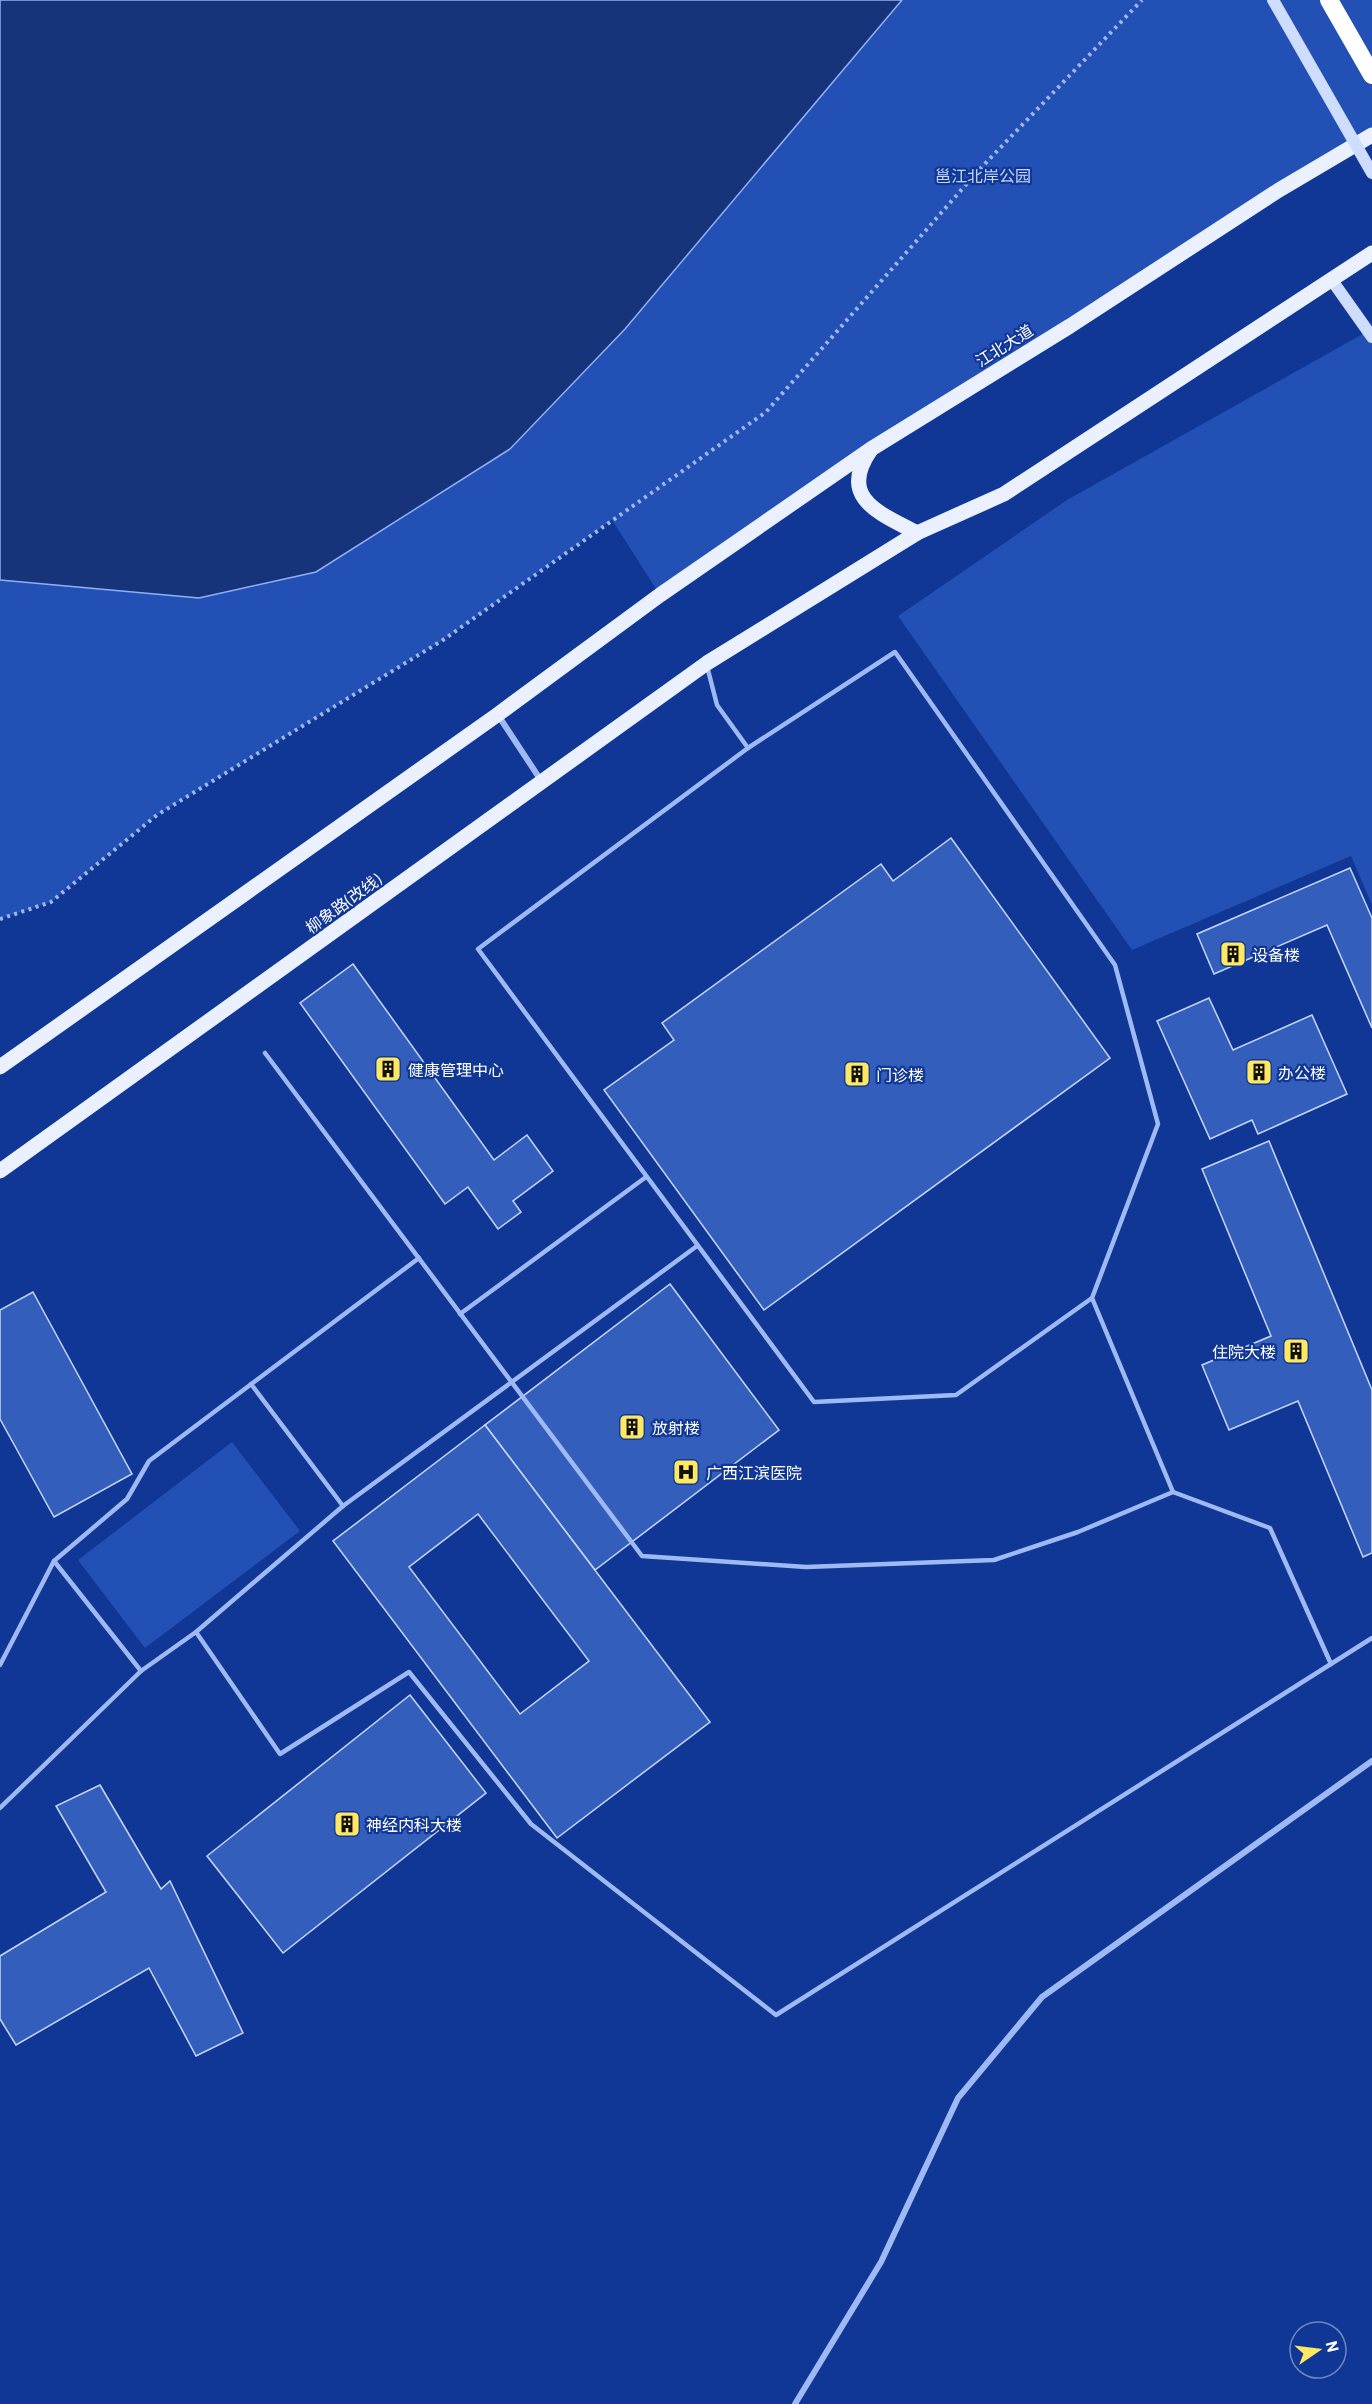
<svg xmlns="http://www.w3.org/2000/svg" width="1372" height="2404" font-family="Barlow,'Noto Sans SC',sans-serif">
<rect width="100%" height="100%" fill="#103795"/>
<!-- green -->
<g fill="#2250b4">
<path d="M902 0H1372V135L1279 190 660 595 612 520 443 640 157 815 51 902 0 919V580L199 598 625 329Z"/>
<path d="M1368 331 1372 337V905L1351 856 1132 950 898 616 1067 500Z"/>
<path d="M232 1442 300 1531 145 1648 78 1560Z"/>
</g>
<!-- water -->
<path fill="#17347b" stroke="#90b1f7" stroke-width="1.5" d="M0 0H902L625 329 510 449 316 572 199 598 0 580Z"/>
<!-- building -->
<g fill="#345ebc" stroke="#c6d8fe" stroke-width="1.5" fill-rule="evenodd">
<path d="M951 838 1110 1058 764 1310 604 1090 674 1040 662 1023 881 864 893 881Z"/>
<path d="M1350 868 1372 918V1028L1327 925 1214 974 1197 934Z"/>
<path d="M353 964 494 1160 527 1135 553 1171 513 1201 521 1212 498 1229 468 1187 445 1204 300 1003Z"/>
<path d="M1209 998 1233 1050 1312 1015 1347 1094 1258 1134 1252 1120 1210 1139 1157 1021Z"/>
<path d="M1269 1141 1372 1390V1553L1363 1557 1298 1401 1229 1430 1202 1365 1271 1336 1202 1169Z"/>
<path d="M670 1284 779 1430 595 1570 485 1425Z"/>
<path d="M33 1292 132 1474 54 1517 0 1419V1310Z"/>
<path d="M485 1425 710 1722 557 1838 333 1541ZM478 1514 589 1661 520 1714 409 1567Z"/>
<path d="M410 1695 486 1793 283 1953 207 1856Z"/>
<path d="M100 1785 161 1889 170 1881 243 2033 196 2056 149 1968 16 2045 0 2019V1956L106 1892 56 1806Z"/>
</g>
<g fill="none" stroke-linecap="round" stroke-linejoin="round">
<!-- path -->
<path stroke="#9fb9f4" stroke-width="4" stroke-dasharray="3 4.5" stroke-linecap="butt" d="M0 919 51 902 157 815 443 640 766 412 978 171 1142 0"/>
<!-- lane -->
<g stroke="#9fb9f4" stroke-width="4.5">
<path d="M895 652 1115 965 1158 1124 1092 1298 956 1395 814 1402 478 949 748 748Z"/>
<path d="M707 666 717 705 748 748"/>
<path d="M265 1053 642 1556 806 1567 994 1560 1078 1532 1173 1492"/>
<path d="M1092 1298 1173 1492 1270 1528 1331 1664"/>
<path d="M460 1314 646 1177"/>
<path d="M251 1384 343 1506"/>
<path d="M54 1561 141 1671"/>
<path d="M196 1632 280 1754 409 1672 531 1824 776 2015 1372 1638"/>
<path d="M0 1665 54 1561 127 1499 149 1461 419 1258"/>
<path d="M0 1808 141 1671 196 1632 343 1506 697 1246"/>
</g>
<!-- street -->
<g stroke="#9fb9f4" stroke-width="6">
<path d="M498 715 542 782"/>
<path d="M795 2404 881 2262 958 2098 1042 1997 1372 1761"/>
</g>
<!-- secondary -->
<path stroke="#cedcfd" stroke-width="12" d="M1331 279 1372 337"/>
<!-- primary -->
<g stroke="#ebf0ff" stroke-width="15">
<path d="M870 451C837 499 882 514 917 533"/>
<path d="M0 1067 497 715 660 595 871 449 1070 326 1279 190 1372 135"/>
<path d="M0 1171 707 663 917 533 1004 494 1372 253"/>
</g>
<!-- highway -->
<path stroke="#fff" stroke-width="18" d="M1329 0 1372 75"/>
<!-- secondary-bridge -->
<path stroke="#cedcfd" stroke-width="12" d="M1273 0 1372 173"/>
</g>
<!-- icons -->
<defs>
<symbol id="building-square" viewBox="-11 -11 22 22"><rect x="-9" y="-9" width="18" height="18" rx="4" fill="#ffe861" stroke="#103795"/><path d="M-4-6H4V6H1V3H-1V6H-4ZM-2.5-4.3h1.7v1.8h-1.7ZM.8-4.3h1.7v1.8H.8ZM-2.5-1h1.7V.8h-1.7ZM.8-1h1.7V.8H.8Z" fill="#111"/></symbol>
<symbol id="hospital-square" viewBox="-11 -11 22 22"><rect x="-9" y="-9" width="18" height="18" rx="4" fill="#ffe861" stroke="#103795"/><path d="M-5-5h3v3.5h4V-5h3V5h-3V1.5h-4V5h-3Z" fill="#111"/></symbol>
</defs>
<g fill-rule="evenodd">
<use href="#building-square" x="1218" y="939" width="30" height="30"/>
<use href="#building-square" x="373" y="1054" width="30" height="30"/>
<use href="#building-square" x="1244" y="1057" width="30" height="30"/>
<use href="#building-square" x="842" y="1059" width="30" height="30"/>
<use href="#building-square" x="1281" y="1336" width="30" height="30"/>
<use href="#building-square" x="617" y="1412" width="30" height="30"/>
<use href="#hospital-square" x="671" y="1457" width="30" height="30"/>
<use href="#building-square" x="332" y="1809" width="30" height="30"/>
</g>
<g text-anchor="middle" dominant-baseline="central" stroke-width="4.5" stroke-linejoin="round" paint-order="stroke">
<!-- park labels -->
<g font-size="16" fill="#c6d8fe" stroke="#103795">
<text x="983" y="175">邕江北岸公园</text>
</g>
<!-- street labels -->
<g font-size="16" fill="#fff" stroke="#103795">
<text transform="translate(1004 345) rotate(-32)">江北大道</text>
<text transform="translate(343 903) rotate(-36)">柳象路(改线)</text>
</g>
<!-- poi labels -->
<g font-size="16" fill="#fff" stroke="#103795" text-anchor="start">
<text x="1252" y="954">设备楼</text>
<text x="408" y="1069">健康管理中心</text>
<text x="1278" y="1072">办公楼</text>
<text x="876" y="1074">门诊楼</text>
<text x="1276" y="1351" text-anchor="end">住院大楼</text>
<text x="652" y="1427">放射楼</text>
<text x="706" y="1472">广西江滨医院</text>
<text x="366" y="1824">神经内科大楼</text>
</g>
</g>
<!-- north arrow -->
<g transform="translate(1318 2350) rotate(76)"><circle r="28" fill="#103795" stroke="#7087bf" stroke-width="1.5"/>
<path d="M0-4.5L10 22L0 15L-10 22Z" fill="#ffe861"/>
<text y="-9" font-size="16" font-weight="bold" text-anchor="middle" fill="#ffffff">N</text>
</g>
</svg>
